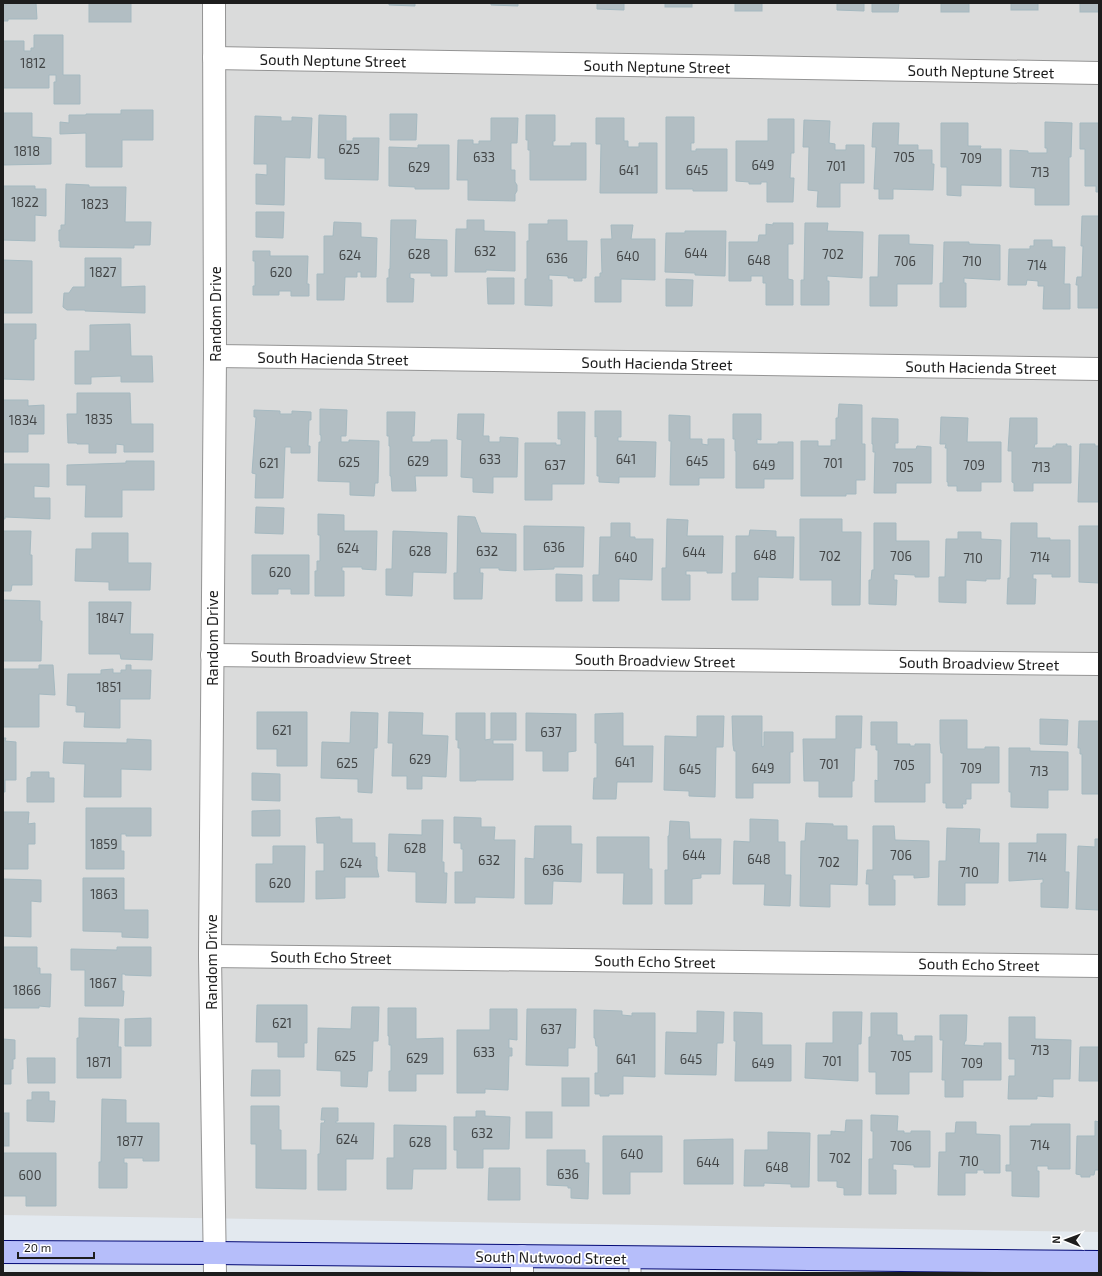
<svg xmlns="http://www.w3.org/2000/svg" width="1102" height="1276" font-family="'Exo 2',sans-serif">
<rect width="100%" height="100%" fill="#e3e9ef"/>
<!-- residential -->
<path fill="#dadbdb" d="M3 3H1099V1232L3 1215Z"/>
<!-- building -->
<g fill="#b2bec3" stroke="#a5b9c0">
<path d="M3 3H36L37 19H8V21H3Z"/>
<rect x="89" y="3" width="42" height="19"/>
<path d="M389 3H415V6L389 5Z"/>
<path d="M491 3H518V6L491 5Z"/>
<path d="M597 3H624V10L597 9Z"/>
<rect x="665" y="3" width="27" height="4"/>
<rect x="735" y="3" width="27" height="8"/>
<path d="M837 3H864V11L837 10Z"/>
<path d="M872 3H899L898 12H872Z"/>
<rect x="941" y="3" width="28" height="9"/>
<rect x="1011" y="3" width="27" height="7"/>
<rect x="1080" y="3" width="19" height="9"/>
<path d="M34 35H63V75H80V104H54V82H56V75H49V88H3V41H24V51H31V48H34Z"/>
<path d="M121 110H153V140H122V167H86V133L60 134V122L69 123V115H86V114H121Z"/>
<path d="M3 113H32V137L51 138V164L3 165Z"/>
<path d="M390 114H417L416 140H390Z"/>
<path d="M319 115 346 116V141H353V138H379L378 180 325 179V158H318Z"/>
<path d="M526 115H555V141H553V146H571V143H586V180H530V150H528V140H526Z"/>
<path d="M255 116 281 117V121H292V117L312 118 310 158 285 157 284 205 256 204V174L267 175V164H254Z"/>
<path d="M666 117H694V143H691V151H696V149H727V191H693V189H666Z"/>
<path d="M491 118H518L517 143H511V170H515V182L517 185V191L515 194V201L468 200V180H457L458 140H473V144H479V141H491Z"/>
<path d="M596 118H624V141H628V147H639V143H657V193H600L601 144H596Z"/>
<path d="M768 119H794V153H791L790 178H794L793 202H767V182H761V184H749V182L736 181V141H768Z"/>
<path d="M804 120 830 121 829 143 835 144V150H846V145H864V183H840V207H817L818 191 808 190 809 147H803Z"/>
<path d="M1045 122 1072 123 1071 157H1069V205H1035V188L1010 187V150L1028 151V153H1047V148H1045Z"/>
<path d="M873 123H899L898 145H918V150H932V164H934L933 190 893 189V199H879V189H874L876 147H872Z"/>
<path d="M941 123H968V146H981L980 149H1001V186L961 185V196L947 195V167H941Z"/>
<path d="M1080 123H1099V192H1096V186H1085V149H1080Z"/>
<path d="M418 145H449V189H415V187L389 186V147L418 148Z"/>
<path d="M66 184 89 185V187H126L125 222H151L150 245H134V248L60 247V241H59V230H61V225H65Z"/>
<path d="M3 186H35V189H46V216L35 215V241L3 240Z"/>
<path d="M256 212H284L283 238 256 237Z"/>
<path d="M1082 216H1099V308H1078V285H1076L1077 277H1082L1083 246H1081Z"/>
<path d="M391 220H416L415 239 447 240V276H431V273H410V278L414 279 413 302H387V278H389V269H390Z"/>
<path d="M467 220H484V231L515 232V271L486 270V272H455L456 229H467Z"/>
<path d="M548 220H567V241H587L586 278H582V281H574V278H568V276L549 275V280H552V306L525 305V279H527V241H529V224H548Z"/>
<path d="M334 222 361 223V237L377 238 376 277H361V272H357V277H345L344 300H317V274H324V236H333Z"/>
<path d="M773 223H793V244H788V279L793 280V305H766V283H763V276H751V281H729V242H758L759 235H766V224L773 225Z"/>
<path d="M805 223H828L827 231 863 232 862 278 827 276V281H829V305H801V280H804Z"/>
<path d="M611 225H633L631 239H655V280L621 279V302H595V277H600V273H602L601 239H612Z"/>
<path d="M685 231H726L725 276 695 275V273L665 272 666 233H685Z"/>
<path d="M879 235H909V244L933 245 932 284H897V306H870V277H878Z"/>
<path d="M1034 240H1052V247H1065L1064 284H1070V309H1043L1044 286H1038V281L1027 280 1026 285H1008L1009 249H1030V246H1034Z"/>
<path d="M944 242H969V244L1000 245V280L964 278V283H966V307H940V283H943Z"/>
<path d="M253 251H270V256H308L307 284H309V296H291V291H279V295H253V286H255V261H253Z"/>
<path d="M85 258H121V287L145 286V313L85 311V310H67L63 307 64 293H69L73 287H85Z"/>
<path d="M3 260 32 261V313H3Z"/>
<path d="M487 278H514V304H488Z"/>
<path d="M666 279 693 280 692 306H666Z"/>
<path d="M3 324H36V339H34V380L3 379Z"/>
<path d="M130 324 131 356H152L153 382H121V376L91 377V384H75V351H90V325Z"/>
<path d="M77 393H130L131 424H153V452H124V445L116 444V453H89V444H77V443H68L67 414H77Z"/>
<path d="M3 400H28V406L44 405V434H28V452H3Z"/>
<path d="M839 404 862 405V444H865V480H856V494H846V496H801V441H818V446H831V440H836V418H838Z"/>
<path d="M320 409 347 410 346 436H341V442H349V440L379 441 378 483H375L374 496 350 495V482L318 481 319 442H321V435H320Z"/>
<path d="M254 410 280 411V414H292V411L311 412V420H309L308 446H310V453H291V447H285L283 498H255L256 474 252 473 256 417H254Z"/>
<path d="M595 411H621V437H618V441L656 442 655 477H619V483L599 482V476H597V436L595 437Z"/>
<path d="M387 412H415L414 436H412V442H431V440H447V476H415L416 491H392L391 476H390V446H389V436H387Z"/>
<path d="M558 412H585L584 484H552V500H525V443H556V445H561V439H558Z"/>
<path d="M458 414H484L483 436H489V442H500V437L518 438 517 477H493V493L473 492V478L461 477 462 440 457 439Z"/>
<path d="M733 414H761V440L757 439V444H778V442H793V479H764V488H736V451H735V439H733Z"/>
<path d="M669 415 690 416V439H702V444L708 445V439H724V478H699V485H670L671 441H669Z"/>
<path d="M941 417 968 418 967 442H1001V482H981V491H957V486H948V482H947V448H945L946 444H940Z"/>
<path d="M872 418 898 419V443H895V449H916L917 446 931 447V483H896V493H874L875 452H873V444H872Z"/>
<path d="M1010 418H1037V444H1035L1034 448H1053V446H1056V444H1067V446H1071V483H1033V491H1014V483L1012 482V451H1008Z"/>
<path d="M1080 444H1095V446H1099V502H1078Z"/>
<path d="M126 461H154V490H122V517H85L86 485H67V465L126 463Z"/>
<path d="M3 464H49V487L34 486V498H50V519L5 517V519H3Z"/>
<path d="M256 507 284 508 283 534 255 533Z"/>
<path d="M318 514 344 515V531H377L376 570 362 569V567H342V571H344V596H315V571H317V561H320V535H318Z"/>
<path d="M458 516 475 517 481 533 516 534V571L499 570V568H480V573H483L482 599H454V573H457Z"/>
<path d="M667 519 688 520 687 536H723L722 573H707V571H686V575H690V600H662V568H666Z"/>
<path d="M800 519H842V532H861L860 605H832V580H800Z"/>
<path d="M611 523H630V537H635V539H653L652 580 619 579V601H593V575H599L600 537H611Z"/>
<path d="M874 523H896V541H929V577H915V575L894 574V580H897L896 605 869 604V580H871L872 570H874Z"/>
<path d="M1011 523H1037V538H1050V540H1070V577H1052V574H1033V579H1036L1035 604H1007L1008 578H1010Z"/>
<path d="M524 526 584 527 583 567H554V569L524 570Z"/>
<path d="M1079 526H1099V583L1079 582Z"/>
<path d="M750 530 776 531V537H794L793 578 758 577V600H732V573H736V536H749Z"/>
<path d="M3 531H31L30 555H32V585H12L11 591H3Z"/>
<path d="M393 531 447 533 446 573 413 572 412 596 386 595V569H392Z"/>
<path d="M958 532H981V539L1001 540 1000 579H986V581L966 580V603L939 602V577H945L946 539H958Z"/>
<path d="M92 533H128V563H151L150 590H109V582L75 581 76 549H92Z"/>
<path d="M252 555H309V594H291V589H278V594H252Z"/>
<path d="M556 574 582 575V601H556Z"/>
<path d="M3 600 40 601V621H42L41 661H3Z"/>
<path d="M89 602H131L130 634H153L152 660 121 659 120 654H89Z"/>
<path d="M39 665H53L55 695 39 694V727H3V669H39Z"/>
<path d="M126 665H131V670H151L150 699H120V728L84 727 85 712H76V706L67 705 68 674H101V670L113 669V673H121V670H126Z"/>
<path d="M257 712H307V766H277V749H257Z"/>
<path d="M351 712 378 713 377 748H374L372 793 358 792V779L321 778 322 742 350 743Z"/>
<path d="M389 712 423 713 422 735 448 736 446 777 422 776V789H407V776H392L393 743H388Z"/>
<path d="M456 713H485V740L491 739V713H516V740H493V744H513V780H476V781H460V748H458V740H456Z"/>
<path d="M526 713 576 714V751L568 752V771H543V751H526Z"/>
<path d="M623 713V746H653L652 782H617L616 799H593L594 778H597V743H595V714Z"/>
<path d="M697 716H724L723 747H716L715 797 689 796V791L664 790 665 736 697 737Z"/>
<path d="M732 716H762V747L764 746V732H793V752H790V783H753V798H736V751H734L733 745Z"/>
<path d="M836 716H862L861 748H855L854 781H852V797H819V781H804L803 739H836Z"/>
<path d="M1040 719 1068 720 1067 745 1040 744Z"/>
<path d="M940 720H967V749H985V747H999V783H971V799H966V804H962L963 808H946V803H943V753H941L940 743Z"/>
<path d="M1079 721H1099V794H1082V754H1080V748H1078Z"/>
<path d="M871 722H897V744H910V746H915V744H930V783H925V802H875V780L878 781V750H876V745H871Z"/>
<path d="M3 738H6L5 741 16 742V780H5V792H3Z"/>
<path d="M127 739 151 740V770L121 769V797H84L85 764 63 763 64 742 127 743Z"/>
<path d="M1009 748H1030V751L1068 752V790H1048V808L1011 807V792H1009Z"/>
<path d="M31 772H49V778H54V802H27V778L31 777Z"/>
<path d="M252 773 280 774V801L252 800Z"/>
<path d="M86 808H151V836H126V834H121V851H124V869H86Z"/>
<path d="M280 810V836H252V811Z"/>
<path d="M3 812H29L28 824 35 823V844H28V869H3Z"/>
<path d="M340 817V819H352V843H375V857H377V869L379 877H345V898L316 899V871H324V843H317L316 818Z"/>
<path d="M454 817 481 818V827H495L494 840H515L514 898 475 897V903H455V872H463V849H461V843H454Z"/>
<path d="M750 819 778 820V842H785V875H791L790 906 764 905 765 884H733L734 841 750 842Z"/>
<path d="M422 820H443L442 862H444V873H447L446 903 416 902V872L388 871 389 834 422 835Z"/>
<path d="M670 821 689 822 690 839H721L720 874H701V878L692 879V904H665V870H668V836H669Z"/>
<path d="M806 823 833 824V826H847V840H858L857 885 830 884V907L800 906 801 841H805Z"/>
<path d="M535 826H571V844H582L581 882 553 881 552 904H525V858L534 859Z"/>
<path d="M873 826H894L895 840 929 841V877L914 878V875H893V880H895V905H869V884H866L867 870H873Z"/>
<path d="M947 828 980 829 979 843H999L998 883H965V905H938L939 861H946Z"/>
<path d="M1037 834H1066L1065 872H1069L1068 908 1041 907V883H1043V879L1009 881V843H1037Z"/>
<path d="M597 837H649V869H652V904H623L624 873H597Z"/>
<path d="M1095 839H1099V910L1076 909 1078 846 1095 847Z"/>
<path d="M273 846H305L304 902H256V864H273Z"/>
<path d="M83 878H124V910H148V938L122 937V932L83 931Z"/>
<path d="M3 879 41 880V902L31 901V937L3 936Z"/>
<path d="M3 947H37V968H40V974H51L50 1007 39 1006V1008H3Z"/>
<path d="M117 947H151V976L125 975V974H122V991H124L123 1006H85V970H71V949L117 950Z"/>
<path d="M257 1005H307V1043H304V1057H278V1042H256Z"/>
<path d="M352 1007H379L378 1041H373L372 1071H368L367 1087 341 1086V1071L317 1070 318 1028 351 1029Z"/>
<path d="M388 1008H416V1039L443 1038V1074H416V1091H389V1071H391V1045H389V1036H388Z"/>
<path d="M490 1009H517V1040L509 1039V1048H512V1056H509L508 1090 485 1089V1093H457V1030H490Z"/>
<path d="M527 1009H576L575 1048H568V1066L526 1065Z"/>
<path d="M594 1010 622 1011V1015L632 1016V1013H655V1077L623 1076V1094H609V1096H600V1094H595V1073H598V1046H596L595 1038H594Z"/>
<path d="M697 1011 724 1012 723 1043H717L716 1075 665 1074 666 1032 697 1033Z"/>
<path d="M734 1012 762 1013V1045H791V1081H735L736 1041H734Z"/>
<path d="M833 1012H862L861 1044H858V1081L805 1078 806 1043H833Z"/>
<path d="M871 1013H897V1035H902L903 1041H915V1036H932V1072H909V1094H876V1072H869V1037H871Z"/>
<path d="M940 1015H967L966 1041H965L964 1045 984 1046V1043H1001V1080H963V1097H945V1080H942L943 1040H940Z"/>
<path d="M3 1016V1039L15 1040V1059H13V1069H11V1084H3Z"/>
<path d="M1009 1017H1035V1039L1071 1040 1070 1079H1053V1097L1037 1096V1099H1008L1009 1076H1015V1059H1009Z"/>
<path d="M79 1018 119 1019 118 1047H121V1078H77V1038H79Z"/>
<path d="M151 1018V1046H125V1019Z"/>
<path d="M1080 1047H1099V1081H1079Z"/>
<path d="M27 1058H55V1083H28Z"/>
<path d="M252 1070H280V1096H251Z"/>
<rect x="562" y="1078" width="27" height="28"/>
<path d="M32 1092H49V1101H55L54 1122 27 1121V1100H32Z"/>
<path d="M102 1099 126 1100V1123H159V1161H143V1158H124V1163H127V1188H99V1162H101Z"/>
<path d="M251 1106H279V1130H281V1150H306V1189L256 1188V1144H251Z"/>
<path d="M322 1108H338V1121H336V1123H374L373 1159H346V1190H318V1154H320L321 1123H324L325 1120H321Z"/>
<path d="M476 1111H485V1116L510 1117 509 1149H483V1168H457V1150H454V1117H476Z"/>
<rect x="526" y="1112" width="26" height="26"/>
<rect x="3" y="1113" width="6" height="33"/>
<path d="M871 1115 898 1116 897 1131H904V1133H911V1131H930V1167H914V1165L893 1164V1170H896V1194H869V1159H873V1131H871Z"/>
<path d="M846 1120H862L861 1195H844V1188L837 1187V1181H818V1135H831V1131L845 1132Z"/>
<path d="M1095 1121 1099 1122V1170H1095L1094 1175H1090V1177H1081V1175L1076 1174 1077 1136H1095Z"/>
<path d="M956 1122H976V1134L1000 1135V1173H984V1170H977V1173H965V1195H938L939 1152H946V1133H955Z"/>
<path d="M1031 1124H1070V1169H1048V1166H1037V1171H1039V1197L1012 1196V1171H1006V1165H1010V1126H1031Z"/>
<path d="M394 1125 446 1126V1169H413L412 1189H387V1158H394Z"/>
<path d="M768 1132 810 1133 809 1187H791V1184L764 1183V1186H744L745 1150H768Z"/>
<path d="M603 1136H662V1172H630V1194H603Z"/>
<path d="M733 1139V1184H684V1140Z"/>
<path d="M547 1150H585V1163H589L588 1199 571 1198V1188H568V1186L547 1185Z"/>
<path d="M3 1153H56V1206H26V1196H3Z"/>
<path d="M489 1168H520V1200H488Z"/>
</g>
<g fill="none" stroke-linecap="round" stroke-linejoin="round">
<defs>
<path id="lane" d="M635 1258V1273"/>
<g id="street">
<path d="M214 3 215 356 210 956 215 1273"/>
<path d="M214 58 1099 73"/>
<path d="M215 356 1099 369"/>
<path d="M212 655 1099 664"/>
<path d="M210 956 1099 966"/>
<path d="M522 1256V1273"/>
</g>
<path id="secondary" d="M3 1252 215 1253 1099 1262"/>
</defs>
<!-- lane casing -->
<use href="#lane" stroke="#949494" stroke-width="13"/>
<!-- street casing -->
<use href="#street" stroke="#949494" stroke-width="24"/>
<!-- secondary casing -->
<use href="#secondary" stroke="#040a75" stroke-width="24"/>
<!-- lane -->
<use href="#lane" stroke="#fff" stroke-width="11"/>
<!-- street -->
<use href="#street" stroke="#fff" stroke-width="22"/>
<!-- secondary -->
<use href="#secondary" stroke="#b6befa" stroke-width="22"/>
</g>
<g text-anchor="middle" dominant-baseline="central" stroke-width="3.5" stroke-linejoin="round" paint-order="stroke">
<!-- number labels -->
<g font-size="13" fill="#424546">
<text x="33" y="63">1812</text>
<text x="349" y="149">625</text>
<text x="27" y="151">1818</text>
<text x="484" y="157">633</text>
<text x="904" y="157">705</text>
<text x="971" y="158">709</text>
<text x="763" y="165">649</text>
<text x="836" y="166">701</text>
<text x="419" y="167">629</text>
<text x="629" y="170">641</text>
<text x="697" y="170">645</text>
<text x="1040" y="172">713</text>
<text x="25" y="202">1822</text>
<text x="95" y="204">1823</text>
<text x="485" y="251">632</text>
<text x="696" y="253">644</text>
<text x="419" y="254">628</text>
<text x="833" y="254">702</text>
<text x="350" y="255">624</text>
<text x="628" y="256">640</text>
<text x="557" y="258">636</text>
<text x="759" y="260">648</text>
<text x="905" y="261">706</text>
<text x="972" y="261">710</text>
<text x="1037" y="265">714</text>
<text x="103" y="272">1827</text>
<text x="281" y="272">620</text>
<text x="99" y="419">1835</text>
<text x="23" y="420">1834</text>
<text x="490" y="459">633</text>
<text x="626" y="459">641</text>
<text x="418" y="461">629</text>
<text x="697" y="461">645</text>
<text x="349" y="462">625</text>
<text x="269" y="463">621</text>
<text x="833" y="463">701</text>
<text x="555" y="465">637</text>
<text x="764" y="465">649</text>
<text x="974" y="465">709</text>
<text x="903" y="467">705</text>
<text x="1041" y="467">713</text>
<text x="554" y="547">636</text>
<text x="348" y="548">624</text>
<text x="420" y="551">628</text>
<text x="487" y="551">632</text>
<text x="694" y="552">644</text>
<text x="765" y="555">648</text>
<text x="830" y="556">702</text>
<text x="901" y="556">706</text>
<text x="626" y="557">640</text>
<text x="1040" y="557">714</text>
<text x="973" y="558">710</text>
<text x="280" y="572">620</text>
<text x="110" y="618">1847</text>
<text x="109" y="687">1851</text>
<text x="282" y="730">621</text>
<text x="551" y="732">637</text>
<text x="420" y="759">629</text>
<text x="625" y="762">641</text>
<text x="347" y="763">625</text>
<text x="829" y="764">701</text>
<text x="904" y="765">705</text>
<text x="763" y="768">649</text>
<text x="971" y="768">709</text>
<text x="690" y="769">645</text>
<text x="1039" y="771">713</text>
<text x="104" y="844">1859</text>
<text x="415" y="848">628</text>
<text x="694" y="855">644</text>
<text x="901" y="855">706</text>
<text x="1037" y="857">714</text>
<text x="759" y="859">648</text>
<text x="489" y="860">632</text>
<text x="829" y="862">702</text>
<text x="351" y="863">624</text>
<text x="553" y="870">636</text>
<text x="969" y="872">710</text>
<text x="280" y="883">620</text>
<text x="104" y="894">1863</text>
<text x="103" y="983">1867</text>
<text x="27" y="990">1866</text>
<text x="282" y="1023">621</text>
<text x="551" y="1029">637</text>
<text x="1040" y="1050">713</text>
<text x="484" y="1052">633</text>
<text x="345" y="1056">625</text>
<text x="901" y="1056">705</text>
<text x="417" y="1058">629</text>
<text x="626" y="1059">641</text>
<text x="691" y="1059">645</text>
<text x="832" y="1061">701</text>
<text x="99" y="1062">1871</text>
<text x="763" y="1063">649</text>
<text x="972" y="1063">709</text>
<text x="482" y="1133">632</text>
<text x="347" y="1139">624</text>
<text x="130" y="1141">1877</text>
<text x="420" y="1142">628</text>
<text x="1040" y="1145">714</text>
<text x="901" y="1146">706</text>
<text x="632" y="1154">640</text>
<text x="840" y="1158">702</text>
<text x="969" y="1161">710</text>
<text x="708" y="1162">644</text>
<text x="777" y="1167">648</text>
<text x="568" y="1174">636</text>
<text x="30" y="1175">600</text>
</g>
<!-- street labels -->
<g font-size="15" fill="#1d1d1d" stroke="#fff">
<text transform="translate(333 60) rotate(1)">South Neptune Street</text>
<text transform="translate(657 66) rotate(1)">South Neptune Street</text>
<text transform="translate(981 71) rotate(1)">South Neptune Street</text>
<text transform="translate(215 314) rotate(-90)">Random Drive</text>
<text transform="translate(333 358) rotate(1)">South Hacienda Street</text>
<text transform="translate(657 363) rotate(1)">South Hacienda Street</text>
<text transform="translate(981 367) rotate(1)">South Hacienda Street</text>
<text transform="translate(212 638) rotate(-90)">Random Drive</text>
<text transform="translate(331 657) rotate(1)">South Broadview Street</text>
<text transform="translate(655 660) rotate(1)">South Broadview Street</text>
<text transform="translate(979 663) rotate(1)">South Broadview Street</text>
<text transform="translate(331 957) rotate(1)">South Echo Street</text>
<text transform="translate(655 961) rotate(1)">South Echo Street</text>
<text transform="translate(211 962) rotate(-90)">Random Drive</text>
<text transform="translate(979 964) rotate(1)">South Echo Street</text>
<text transform="translate(551 1257) rotate(1)">South Nutwood Street</text>
</g>
</g>
<!-- border -->
<rect width="1102" height="1276" fill="none" stroke="#1d1d1d" stroke-width="8"/>
<!-- north arrow -->
<g transform="translate(1066 1240) rotate(271)" stroke="#ffffff" stroke-width="3" paint-order="stroke">
<path d="M0-3L7 15L0 10L-7 15Z" fill="#1d1d1d"/>
<text y="-6" font-size="11" font-weight="bold" text-anchor="middle" fill="#1d1d1d">N</text>
</g>
<!-- scale -->
<path d="M18 1252v6h76v-6" fill="none" stroke="#1d1d1d" stroke-width="2"/>
<text x="24" y="1252" font-size="12" fill="#1d1d1d" stroke="#ffffff" stroke-width="3" paint-order="stroke">20 m</text>
</svg>
